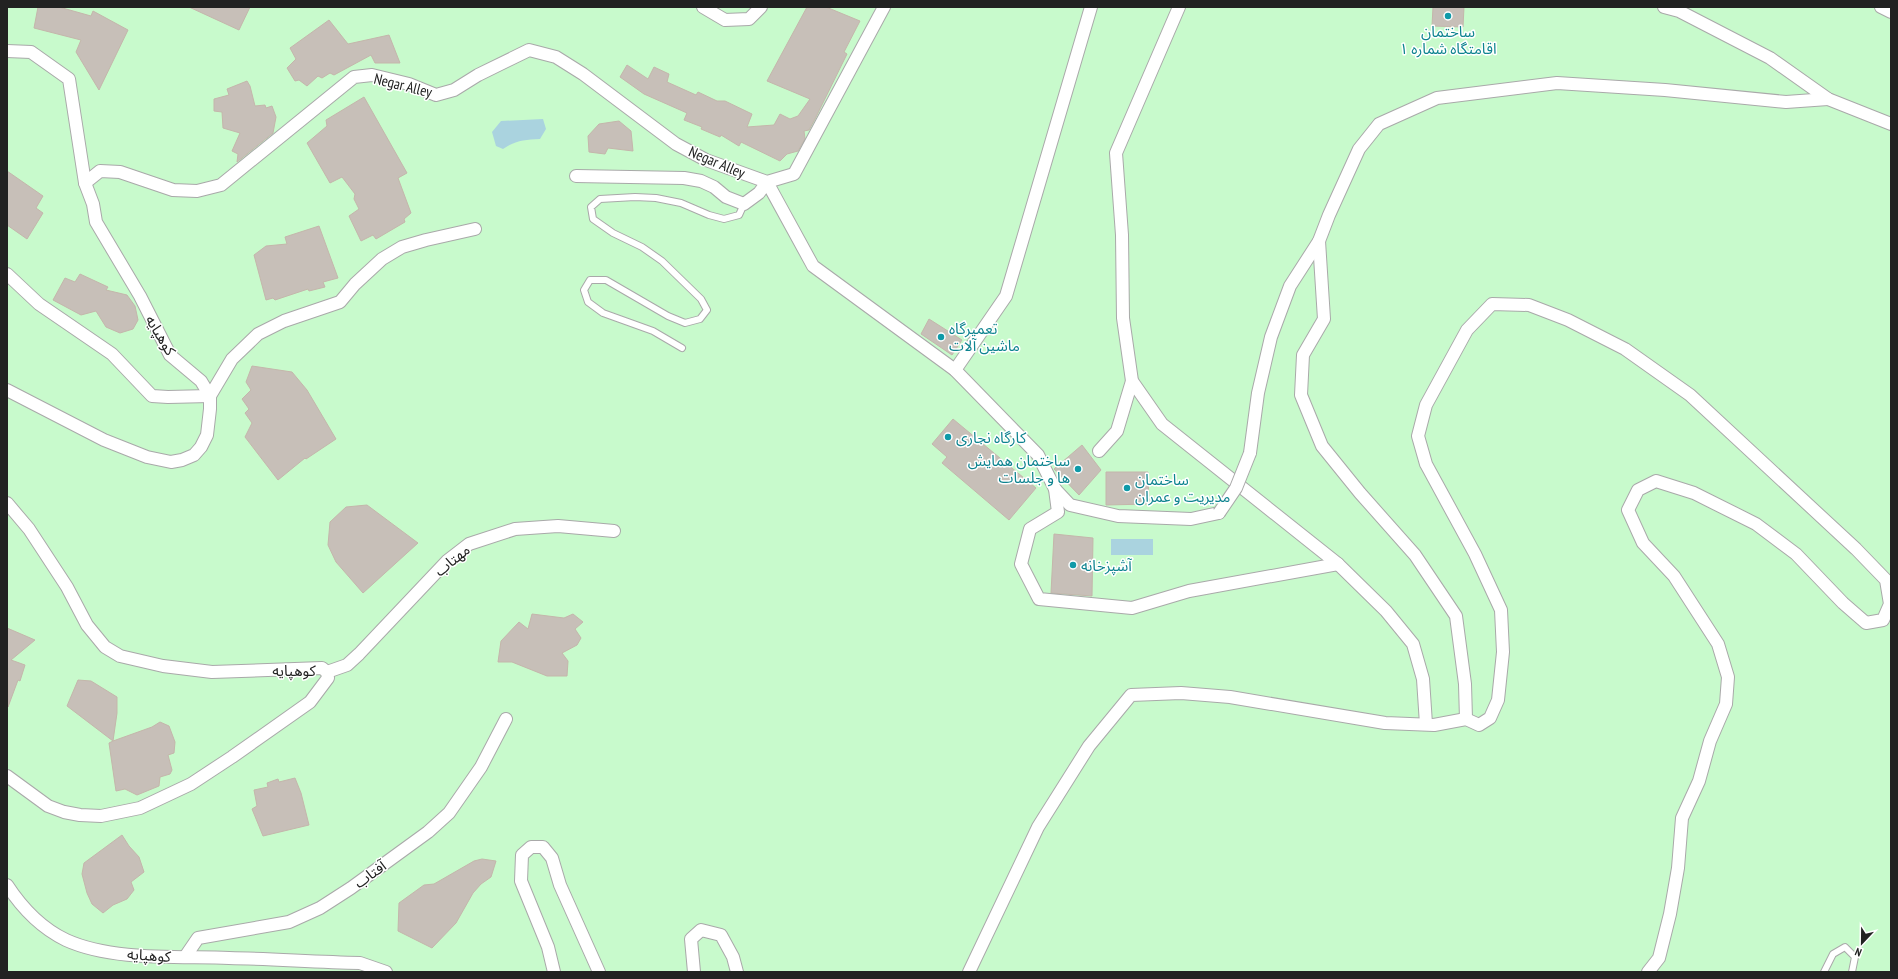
<svg xmlns="http://www.w3.org/2000/svg" width="1898" height="979" font-family="'PT Sans Narrow','Noto Sans Arabic',sans-serif">
<rect width="100%" height="100%" fill="#f2efe9"/>
<!-- park -->
<rect fill="#c8facc" x="7" y="7" width="1884" height="965"/>
<!-- water -->
<g fill="#aad3df">
<path d="M543 119 546 129 540 139C525 140 516 140 503 149L496 146 492 132 501 121Z"/>
<rect x="1111" y="539" width="42" height="16"/>
</g>
<!-- building -->
<g fill="#c7bfb8" stroke="#c4b6ab">
<path d="M38 7H59L91 16 93 11 128 30 99 90 76 52 81 40 34 28Z"/>
<path d="M189 7H250L239 30Z"/>
<path d="M807 7H826L860 21 844 52 847 54 815 119 809 130 804 131 805 139 798 151 787 154 780 161 741 142 739 146 721 135 720 137 701 129 702 127 684 120 687 113 644 94 620 77 627 65 648 79 654 67 669 74 667 82 696 95 698 92 717 101H725L752 114 747 127 774 125 780 114 790 119 798 116 810 99 767 81Z"/>
<path d="M1433 7H1464L1463 27 1432 26Z"/>
<path d="M329 20 348 44 389 35 400 63H375L371 55 334 75 330 73 322 78 318 76 307 86 299 80 295 81 287 68 296 59 290 48Z"/>
<path d="M247 81 250 86 255 106 265 105 266 108 272 106 276 117 273 133 237 162 238 154 232 151 240 133 223 128 222 112 214 111V99L229 95 227 89Z"/>
<path d="M364 97 407 173 398 178 411 213 404 219 405 222 376 239 373 235 361 241 349 216 359 209 354 199 355 194 342 177 330 183 307 143 327 126 326 120Z"/>
<path d="M619 121 631 131 633 151 608 148 605 154 589 152 588 136 599 124Z"/>
<path d="M7 171 43 196 36 208 43 213 27 239 7 225Z"/>
<path d="M319 226 338 278 323 282 325 287 309 291 308 289 275 300 273 298 266 300 254 255 266 246 287 244 285 237Z"/>
<path d="M80 274 108 287 106 290 127 295 135 306 138 320 133 329 120 333 106 327 96 311 81 315 53 300 65 278 75 282Z"/>
<path d="M929 319 962 340 952 355 921 334Z"/>
<path d="M252 366 292 372 307 390 336 439 306 459 305 458 278 480 245 437 252 423 245 413 249 409 242 399 251 390 246 382Z"/>
<path d="M953 419 1036 488 1009 520 942 463 947 457 932 444Z"/>
<path d="M1082 445 1101 470 1079 495 1054 469Z"/>
<path d="M1106 472H1148L1149 504 1106 505Z"/>
<path d="M367 505 418 543 363 593 336 562 328 545 330 522 346 507Z"/>
<path d="M1054 534 1093 538 1092 596 1051 593Z"/>
<path d="M532 614 564 618 573 614 583 622 575 629 581 638 577 645 562 653 568 661 567 676H547L512 662H498L501 641 519 622 528 629Z"/>
<path d="M7 628 35 640 11 660 25 665 20 681 18 680 8 707Z"/>
<path d="M78 680 91 681 117 697V713L113 741 152 727 160 722 169 726 175 742 174 753 168 755 172 770 170 774 160 777 159 786 137 795 125 789 116 791 109 743 113 741 67 706Z"/>
<path d="M295 778 301 793 309 825 263 836 252 809 257 806 254 790 268 787 267 783 278 779 279 782Z"/>
<path d="M122 835 129 846 139 857 144 872 131 882 134 890 127 899 113 905 103 913 92 904 87 893 82 874 84 863Z"/>
<path d="M482 859 496 861 491 877 481 884 473 893 456 923 432 948 398 931 399 903 424 885 434 884 474 861Z"/>
</g>
<g fill="none" stroke-linecap="round" stroke-linejoin="round">
<defs>
<g id="lane">
<path d="M682 348 653 331 603 313 588 302 584 290 590 280H606L668 316 685 323 700 319 707 310 701 299 662 261 642 247 613 233 593 219 591 207 600 199 635 197 656 198 681 203 709 215 724 219 739 215 744 204"/>
<path d="M1824 972 1833 954 1845 947 1855 957 1852 972"/>
</g>
<g id="street">
<path d="M703 7 725 20 749 19 761 7"/>
<path d="M1179 7 1116 153 1122 235 1123 318 1132 381 1162 424 1338 564 1386 611 1413 644 1423 679 1426 724"/>
<path d="M1664 7 1679 11 1770 58 1828 99 1891 124"/>
<path d="M1881 7 1891 12"/>
<path d="M7 51 31 52 69 79 85 183 93 204 96 222 140 296 170 355 201 381 210 396V409L207 435 201 447 194 455 182 460 171 462 147 457 104 440 7 390"/>
<path d="M576 176 684 178 701 181 714 187 726 197 744 204 759 193 767 182 813 266 955 370 1038 455 1055 489 1058 512 1030 529 1021 564 1039 599 1132 608 1189 591 1338 564"/>
<path d="M85 183 100 171 120 172 173 190 197 191 221 185 354 77 372 75 409 84 436 95 454 90 478 75 529 50 556 57 583 74 676 144 706 160 767 182 794 174 884 7"/>
<path d="M1319 241 1324 319 1303 355 1301 395 1322 446 1360 493 1415 555 1456 616 1465 684 1466 719"/>
<path d="M7 274 39 304 112 354 152 396 168 397 210 396 232 359 258 334 284 321 340 302 355 284 382 259 402 247 426 240 475 229"/>
<path d="M955 370 1006 296 1091 7"/>
<path d="M1099 451 1117 431 1132 381"/>
<path d="M1250 453 1258 393 1271 337 1290 286 1319 241 1329 215 1359 149 1379 124 1437 98 1557 83 1665 90 1786 102 1828 99"/>
<path d="M1055 489 1070 505 1118 516 1191 519 1219 513"/>
<path d="M7 503 29 529 67 587 87 625 105 647 120 656 163 666 212 672 322 668 327 672 328 678 310 702 232 757 191 784 140 808 101 816 80 815 64 812 48 806 7 776"/>
<path d="M327 672 347 665 359 654 447 561 469 544 515 529 558 526 614 531"/>
<path d="M7 885C22 908 41 928 66 940 112 961 179 956 229 958 273 959 316 962 360 963L386 972"/>
<path d="M185 957 198 938 289 922 320 908 351 888 428 832 449 813 481 767 506 719"/>
<path d="M554 972 548 947 521 881 522 855 531 847H543L552 858 560 885 599 972"/>
<path d="M694 972 691 939 701 930 721 935 733 957 737 972"/>
<path d="M969 972 1038 827 1089 746 1131 695 1181 693 1230 697 1385 723 1434 725 1466 719 1479 725 1490 718 1498 700 1503 652 1501 610 1475 554 1426 464 1418 436 1426 405 1467 330 1492 304 1529 305 1568 320 1625 349 1690 395 1856 549 1886 580 1890 604 1883 620 1866 623 1843 603 1796 554 1756 524 1694 493 1656 481 1638 490 1628 510 1643 543 1674 576 1718 644 1728 677 1726 704 1710 741 1699 781 1682 818 1678 868 1670 914 1659 958 1648 972"/>
</g>
</defs>
<!-- lane casing -->
<use href="#lane" stroke="#a9a9a9" stroke-width="8"/>
<!-- street casing -->
<use href="#street" stroke="#a9a9a9" stroke-width="14"/>
<!-- lane -->
<use href="#lane" stroke="#fff" stroke-width="6"/>
<!-- street -->
<use href="#street" stroke="#fff" stroke-width="12"/>
<defs>
<path id="street-bridge" d="M1219 513 1236 488 1250 453"/>
</defs>
<!-- street-bridge casing -->
<use href="#street-bridge" stroke="#a9a9a9" stroke-width="14" stroke-linecap="butt"/>
<!-- street-bridge -->
<use href="#street-bridge" stroke="#fff" stroke-width="12"/>
</g>
<!-- markers -->
<g fill="#0f9aa8" stroke="#fff" stroke-width="1.5">
<circle cx="1448" cy="16" r="4"/>
<circle cx="941" cy="337" r="4"/>
<circle cx="948" cy="437" r="4"/>
<circle cx="1078" cy="469" r="4"/>
<circle cx="1127" cy="488" r="4"/>
<circle cx="1073" cy="565" r="4"/>
</g>
<g text-anchor="middle" dominant-baseline="central" stroke-width="3" stroke-linejoin="round" paint-order="stroke">
<!-- culture labels -->
<g font-size="15" fill="#0d838f" stroke="#fff" text-anchor="start">
<text x="1448" y="31" text-anchor="middle">ساختمان<tspan x="1448" dy="17">اقامتگاه شماره ۱</tspan></text>
<text x="949" y="328">تعمیرگاه<tspan x="949" dy="17">ماشین آلات</tspan></text>
<text x="956" y="437">کارگاه نجاری</text>
<text x="1070" y="460" text-anchor="end">ساختمان همایش<tspan x="1070" dy="17">ها و جلسات</tspan></text>
<text x="1135" y="479">ساختمان<tspan x="1135" dy="17">مدیریت و عمران</tspan></text>
<text x="1081" y="565">آشپزخانه</text>
</g>
<!-- street labels -->
<g font-size="15" fill="#222" stroke="#fff">
<text transform="translate(403 85) rotate(14)">Negar Alley</text>
<text transform="translate(717 162) rotate(23)">Negar Alley</text>
<text transform="translate(161 335) rotate(59)">کوهپایه</text>
<text transform="translate(452 560) rotate(-39)">مهتاب</text>
<text x="294" y="670">کوهپایه</text>
<text transform="translate(370 874) rotate(-36)">آفتاب</text>
<text transform="translate(149 955) rotate(4)">کوهپایه</text>
</g>
</g>
<!-- border -->
<rect width="1898" height="979" fill="none" stroke="#222222" stroke-width="16"/>
<!-- north arrow -->
<g transform="translate(1862 943) rotate(202)" stroke="#ffffff" stroke-width="3" paint-order="stroke">
<path d="M0-3L7 15L0 10L-7 15Z" fill="#222222"/>
<text y="-6" font-size="11" font-weight="bold" text-anchor="middle" fill="#222222">N</text>
</g>
</svg>
